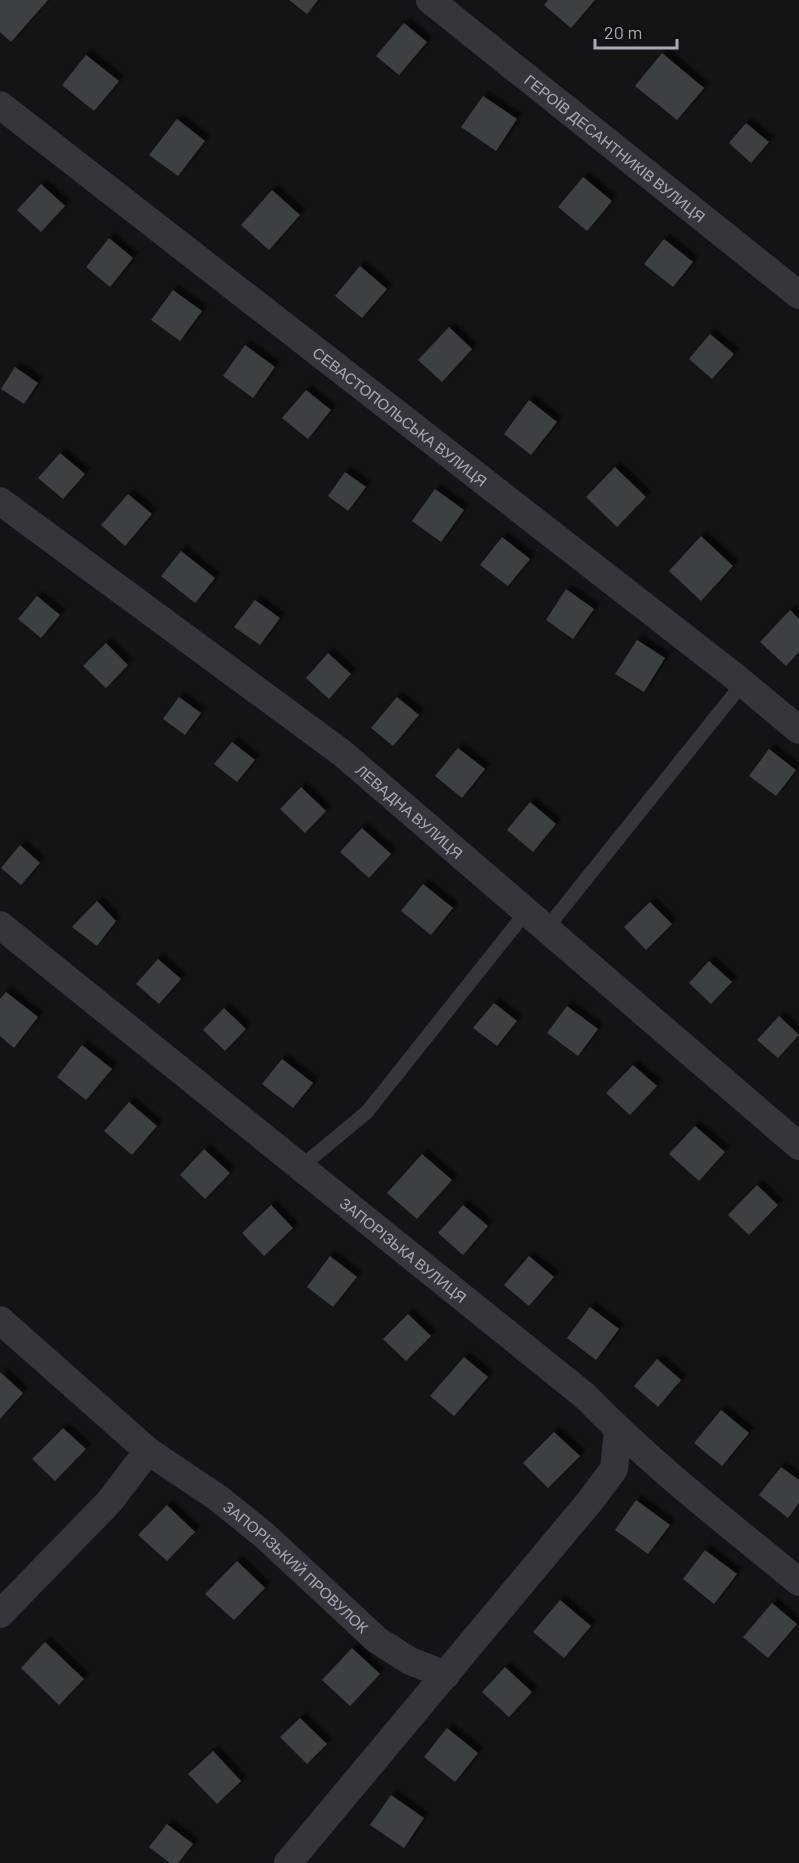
<svg xmlns="http://www.w3.org/2000/svg" width="799" height="1863" font-family="Barlow,sans-serif">
<defs>
<filter id="shadow"><feDropShadow dx="5.5" dy="-5.5" stdDeviation="1.5" flood-color="#0009"/></filter>
</defs>
<rect width="100%" height="100%" fill="#141416"/>
<!-- building -->
<g fill="#3e3f43" filter="url(#shadow)">
<path d="M0 0H48L11 42 0 32Z"/>
<path d="M289 0H318L307 14Z"/>
<path d="M548 0H595L571 28 544 5Z"/>
<path d="M404 23 427 42 399 75 376 56Z"/>
<path d="M662 53 704 88 677 120 635 86Z"/>
<path d="M86 55 119 81 94 111 62 85Z"/>
<path d="M483 96 517 119 496 151 461 127Z"/>
<path d="M177 119 205 141 178 176 149 155Z"/>
<path d="M746 123 769 142 751 163 729 143Z"/>
<path d="M583 177 612 201 587 231 558 207Z"/>
<path d="M41 184 65 206 41 232 17 210Z"/>
<path d="M272 190 300 215 269 250 241 225Z"/>
<path d="M109 238 133 258 110 287 86 267Z"/>
<path d="M664 239 693 262 673 287 644 264Z"/>
<path d="M360 266 387 289 362 318 335 296Z"/>
<path d="M173 290 202 311 180 341 151 320Z"/>
<path d="M449 327 472 349 442 382 418 360Z"/>
<path d="M710 334 734 354 712 379 689 359Z"/>
<path d="M245 345 275 367 253 398 223 376Z"/>
<path d="M15 367 38 383 24 404 1 389Z"/>
<path d="M306 390 331 410 308 439 282 418Z"/>
<path d="M529 400 557 422 531 455 504 434Z"/>
<path d="M60 453 85 474 63 499 38 478Z"/>
<path d="M615 467 646 497 617 527 586 497Z"/>
<path d="M345 472 366 487 348 511 328 496Z"/>
<path d="M435 489 464 510 441 542 412 521Z"/>
<path d="M128 494 152 514 125 546 101 525Z"/>
<path d="M701 536 733 566 701 601 669 571Z"/>
<path d="M502 537 530 559 508 586 480 565Z"/>
<path d="M181 551 215 578 195 603 161 576Z"/>
<path d="M566 589 594 609 573 639 546 620Z"/>
<path d="M37 596 60 615 41 638 18 619Z"/>
<path d="M255 600 280 618 260 645 234 627Z"/>
<path d="M790 610 799 619V652L786 666 760 642Z"/>
<path d="M637 640 665 658 644 692 615 674Z"/>
<path d="M106 643 128 665 106 688 83 666Z"/>
<path d="M328 653 351 674 329 699 306 678Z"/>
<path d="M179 697 201 713 185 735 163 719Z"/>
<path d="M397 697 419 715 393 746 371 728Z"/>
<path d="M232 742 255 760 237 782 214 764Z"/>
<path d="M458 748 485 769 462 798 435 776Z"/>
<path d="M769 749 796 770 776 796 749 776Z"/>
<path d="M301 787 326 811 305 833 280 809Z"/>
<path d="M530 802 556 824 533 852 507 830Z"/>
<path d="M362 828 391 854 369 878 340 852Z"/>
<path d="M20 845 40 863 21 885 1 868Z"/>
<path d="M423 884 453 908 431 935 401 911Z"/>
<path d="M97 901 116 921 97 946 72 927Z"/>
<path d="M650 902 672 924 646 950 624 927Z"/>
<path d="M158 959 181 979 159 1004 136 984Z"/>
<path d="M709 961 732 982 711 1004 689 983Z"/>
<path d="M6 992 38 1017 14 1048 0 1036V999Z"/>
<path d="M494 1003 517 1021 497 1046 473 1028Z"/>
<path d="M567 1006 598 1029 578 1056 547 1033Z"/>
<path d="M224 1008 246 1029 225 1051 203 1030Z"/>
<path d="M779 1016 799 1035 778 1058 757 1040Z"/>
<path d="M82 1045 112 1069 86 1100 57 1077Z"/>
<path d="M282 1059 313 1083 293 1108 262 1084Z"/>
<path d="M633 1065 657 1086 630 1115 606 1093Z"/>
<path d="M129 1102 157 1126 132 1155 104 1131Z"/>
<path d="M695 1126 725 1152 699 1181 669 1154Z"/>
<path d="M204 1149 230 1173 205 1199 180 1175Z"/>
<path d="M422 1154 452 1180 417 1219 387 1193Z"/>
<path d="M757 1185 778 1205 749 1235 728 1215Z"/>
<path d="M271 1205 293 1228 264 1256 242 1233Z"/>
<path d="M463 1205 488 1226 463 1255 438 1233Z"/>
<path d="M330 1256 357 1277 333 1307 307 1287Z"/>
<path d="M529 1256 554 1277 529 1306 504 1285Z"/>
<path d="M590 1307 619 1329 596 1360 567 1338Z"/>
<path d="M408 1314 431 1336 406 1361 383 1339Z"/>
<path d="M464 1357 488 1377 454 1416 430 1396Z"/>
<path d="M657 1359 681 1380 658 1407 634 1386Z"/>
<path d="M0 1372 23 1393 0 1419Z"/>
<path d="M721 1410 749 1433 722 1466 694 1443Z"/>
<path d="M63 1428 86 1449 55 1481 32 1459Z"/>
<path d="M554 1432 580 1456 548 1488 523 1463Z"/>
<path d="M781 1467 799 1480V1503L788 1518 759 1495Z"/>
<path d="M636 1500 670 1525 648 1554 615 1530Z"/>
<path d="M167 1505 195 1532 167 1561 138 1535Z"/>
<path d="M705 1550 737 1574 714 1604 683 1579Z"/>
<path d="M237 1561 265 1588 234 1620 205 1594Z"/>
<path d="M560 1600 591 1626 564 1658 533 1632Z"/>
<path d="M772 1603 797 1624 768 1658 743 1637Z"/>
<path d="M45 1642 84 1679 59 1705 21 1668Z"/>
<path d="M352 1648 380 1674 350 1706 322 1680Z"/>
<path d="M505 1667 532 1692 509 1717 482 1692Z"/>
<path d="M300 1718 327 1744 307 1764 280 1737Z"/>
<path d="M447 1728 478 1753 455 1782 424 1757Z"/>
<path d="M213 1751 241 1781 217 1804 188 1774Z"/>
<path d="M391 1795 424 1818 404 1848 370 1825Z"/>
<path d="M167 1824 193 1844 178 1863H170L149 1847Z"/>
</g>
<g fill="none" stroke-linecap="round" stroke-linejoin="round">
<!-- lane -->
<g stroke="#35363b" stroke-width="14">
<path d="M546 929 743 683"/>
<path d="M302 1166 367 1112 526 912"/>
</g>
<!-- street -->
<g stroke="#35363b" stroke-width="28">
<path id="s1" d="M430 0 799 295"/>
<path id="s2" d="M0 105 734 676 799 730"/>
<path id="s3" d="M0 501 342 753 799 1146"/>
<path id="s4" d="M0 925 585 1396C651 1464 726 1522 799 1582"/>
<path id="s5" d="M0 1320 148 1451 218 1498 264 1535 377 1640 410 1661 446 1675"/>
<path d="M0 1614 109 1502 148 1451"/>
<path d="M288 1863 590 1501 614 1469 618 1430"/>
</g>
</g>
<g text-anchor="middle" dominant-baseline="central" stroke-width="6" stroke-linejoin="round" paint-order="stroke">
<!-- street labels -->
<g font-size="15" fill="#a5abb7" stroke="#0f0f11">
<text stroke="none"><textPath href="#s1" startOffset="237">ГЕРОЇВ ДЕСАНТНИКІВ ВУЛИЦЯ</textPath></text>
<text stroke="none"><textPath href="#s2" startOffset="507">СЕВАСТОПОЛЬСЬКА ВУЛИЦЯ</textPath></text>
<text stroke="none"><textPath href="#s3" startOffset="514">ЛЕВАДНА ВУЛИЦЯ</textPath></text>
<text stroke="none"><textPath href="#s4" startOffset="518">ЗАПОРІЗЬКА ВУЛИЦЯ</textPath></text>
<text stroke="none"><textPath href="#s5" startOffset="386">ЗАПОРІЗЬКИЙ ПРОВУЛОК</textPath></text>
</g>
</g>
<!-- scale -->
<path d="M595 39v9h82v-9" fill="none" stroke="#a5abb7" stroke-width="3"/>
<text x="604" y="39" font-size="18" fill="#a5abb7" stroke="#0f0f11" stroke-width="4.5" paint-order="stroke">20 m</text>
</svg>
